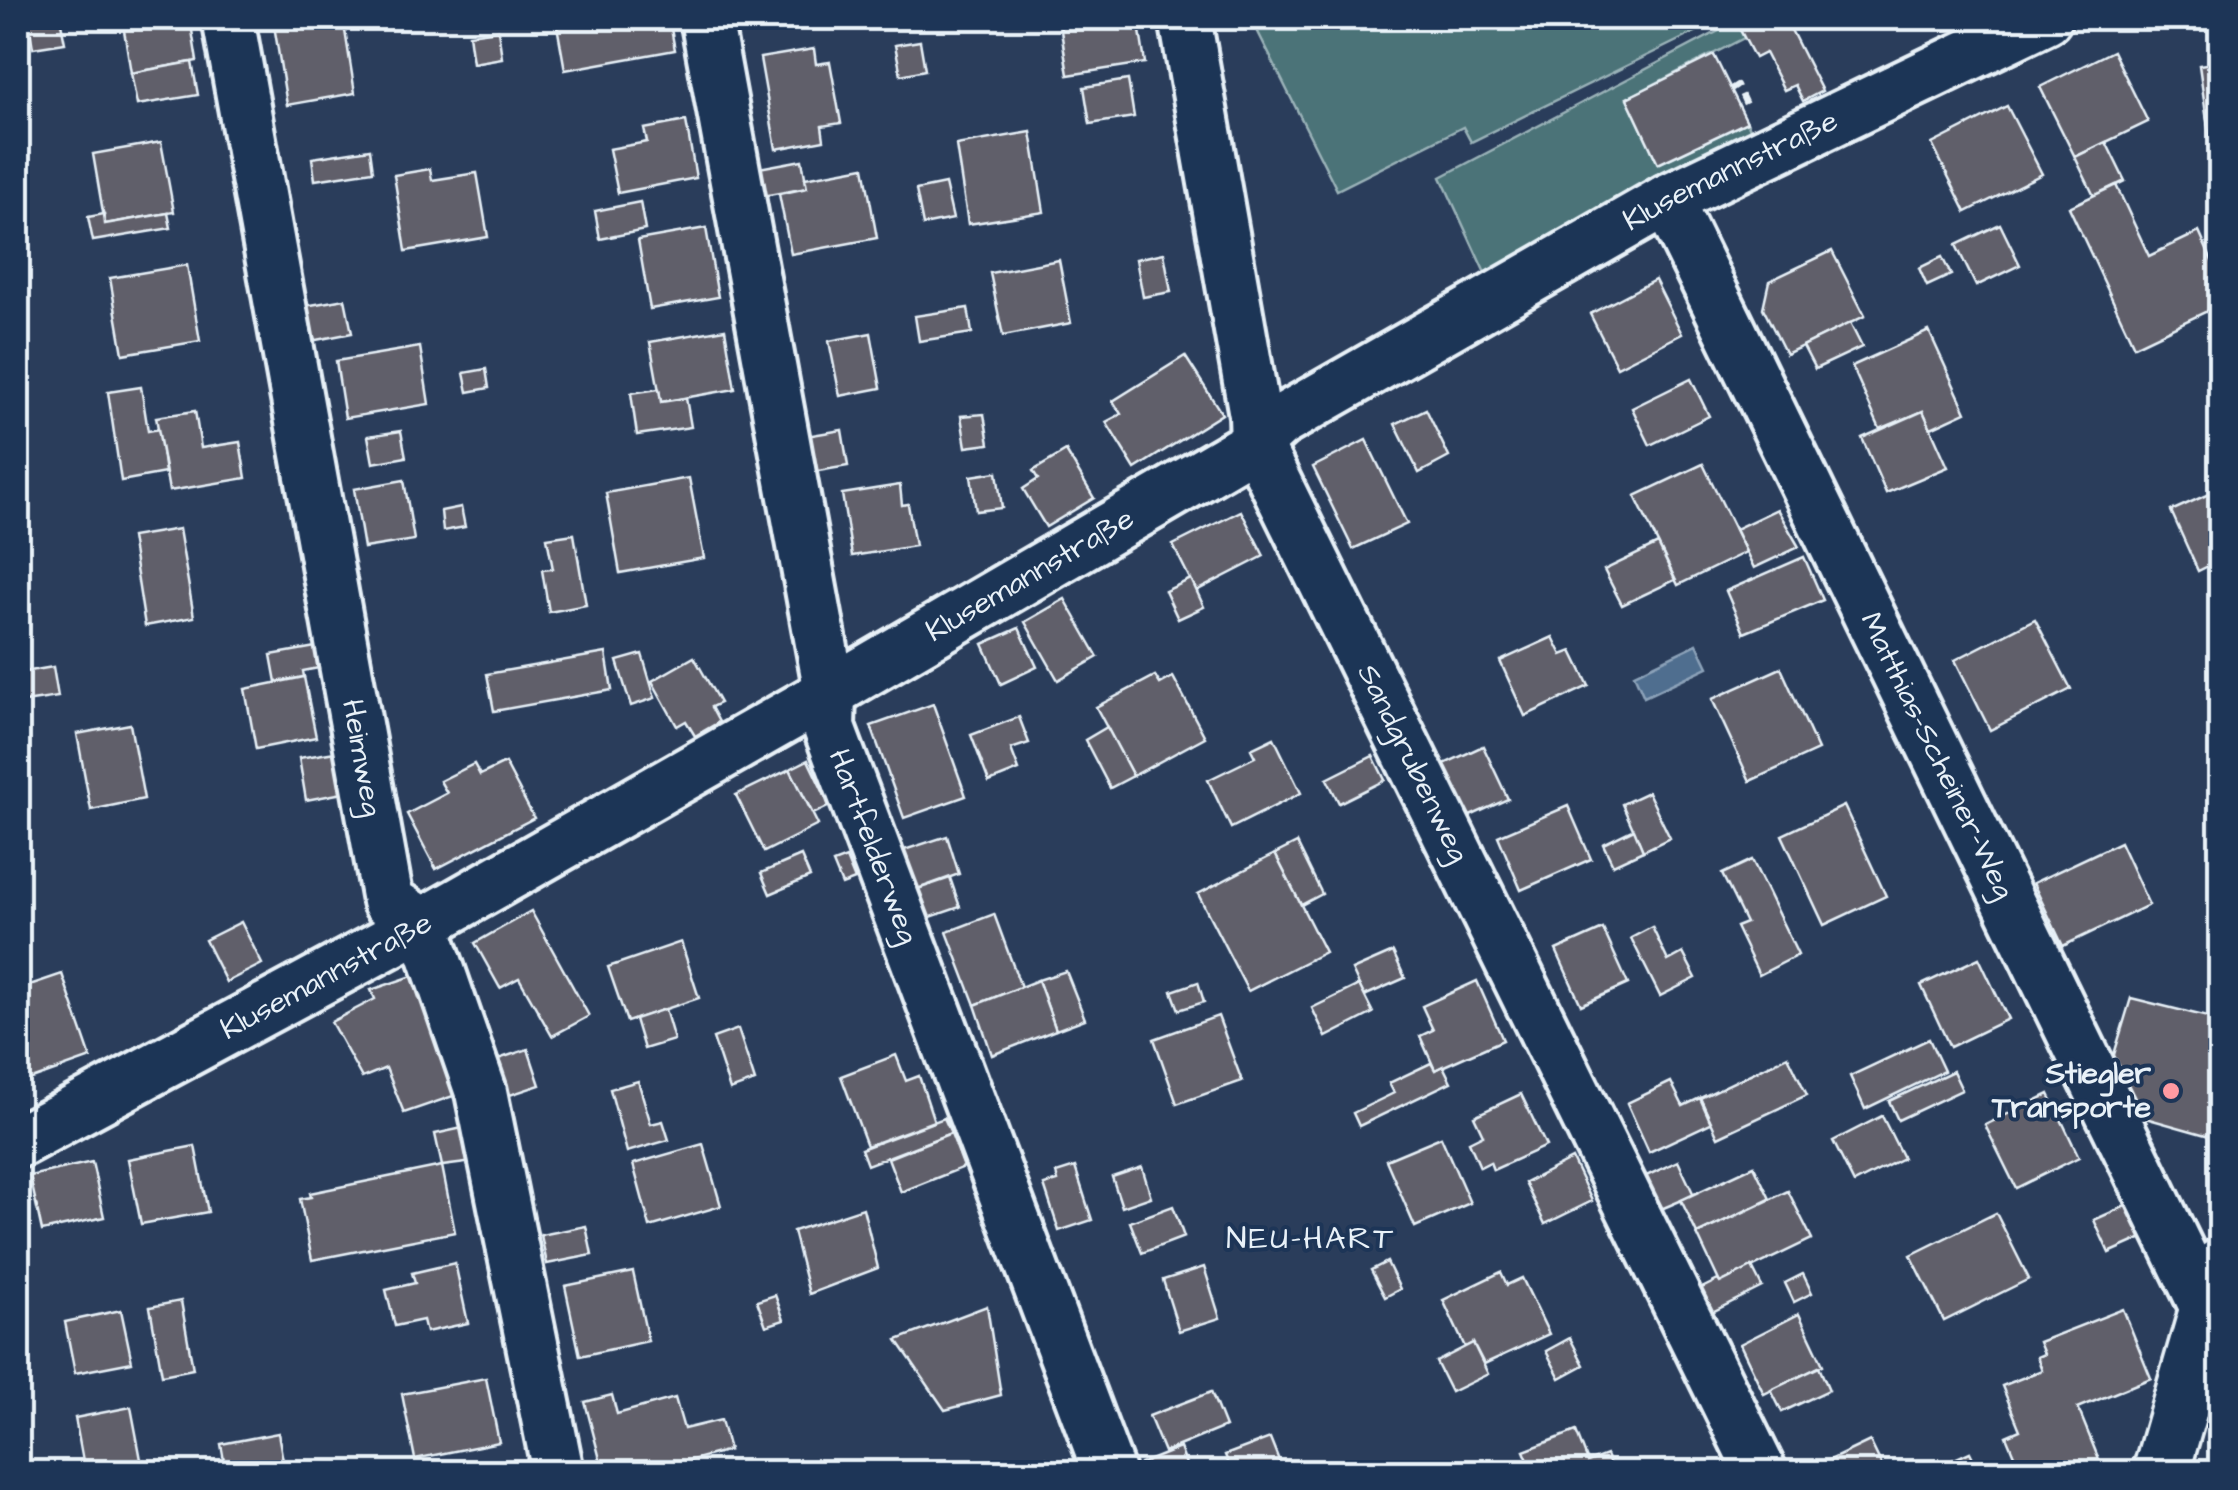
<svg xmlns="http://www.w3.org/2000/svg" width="2238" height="1490" font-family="'Architects Daughter',sans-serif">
<rect width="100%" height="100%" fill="#2a3d5b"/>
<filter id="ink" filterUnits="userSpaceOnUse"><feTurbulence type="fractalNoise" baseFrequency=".01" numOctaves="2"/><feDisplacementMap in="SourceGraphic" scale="20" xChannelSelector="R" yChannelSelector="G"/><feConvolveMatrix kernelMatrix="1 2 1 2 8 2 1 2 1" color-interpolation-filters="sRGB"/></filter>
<g filter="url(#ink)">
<!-- green -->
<g fill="#4b7378" stroke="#9ab2b8" stroke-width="2.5">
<path d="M1251 18H1724L1471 142 1463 127 1337 190Z"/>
<path d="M1736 22 1744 38 1627 98 1658 164 1747 122 1751 131 1485 273 1441 177Z"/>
</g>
<!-- water -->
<path fill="#4f6e8f" stroke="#8ca2b9" stroke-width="2.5" d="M1697 644 1708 667 1644 697 1634 674Z"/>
<!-- building -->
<g fill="#605f6a" stroke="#e8f1f8" stroke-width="2.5">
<path d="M28 18H60L65 43 33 48Z"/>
<path d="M122 18H190L197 61 131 73Z"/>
<path d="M343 18 355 93 287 105 273 19Z"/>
<path d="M569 18H669L675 50 565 70 556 20Z"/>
<path d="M1059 18H1138L1145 63 1068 75Z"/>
<path d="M1745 18H1785L1822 91 1803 101 1795 85 1784 90 1765 53 1755 58 1736 22Z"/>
<path d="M498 30 502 58 473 63 469 34Z"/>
<path d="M920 41 925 70 901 75 895 45Z"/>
<path d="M814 49 816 64 830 62 841 123 822 126 824 140 776 149 760 58Z"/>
<path d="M2113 51 2148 122 2075 157 2040 87Z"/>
<path d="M1714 55 1747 122 1658 164 1627 98Z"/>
<path d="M192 62 198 95 137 105 131 73Z"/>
<path d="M2220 62V155L2212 156 2199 65Z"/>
<path d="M1128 80 1134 117 1090 124 1084 87Z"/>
<path d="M2007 106 2042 174 1966 212 1932 144Z"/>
<path d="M686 121 696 178 618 193 609 149 647 142 644 129Z"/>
<path d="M1031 132 1044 212 968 224 956 145Z"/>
<path d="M161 142 174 212 105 224 93 154Z"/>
<path d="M2106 142 2125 181 2094 196 2075 157Z"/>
<path d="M370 149 373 171 315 180 312 158Z"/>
<path d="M802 160 807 188 763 196 759 168Z"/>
<path d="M864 167 877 238 791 254 779 194 807 188 805 178Z"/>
<path d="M430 169 432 180 477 173 488 237 406 251 394 175Z"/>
<path d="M945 184 953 219 923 225 916 190Z"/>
<path d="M2116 185 2149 256 2199 232 2220 279V305L2134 346 2069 207Z"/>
<path d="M640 202 645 230 600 239 595 211Z"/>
<path d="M168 213 171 228 93 241 88 217 104 214 105 224Z"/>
<path d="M2000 224 2020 265 1976 286 1956 245Z"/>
<path d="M706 228 718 297 650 309 638 240Z"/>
<path d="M1832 251 1865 316 1786 354 1763 308 1769 281Z"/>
<path d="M1164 253 1171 292 1143 297 1136 259Z"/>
<path d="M1942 257 1951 275 1927 286 1919 268Z"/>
<path d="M1059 260 1071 323 1003 336 990 273Z"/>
<path d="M187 265 200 341 123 354 110 278Z"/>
<path d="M1655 280 1682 334 1617 367 1590 314Z"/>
<path d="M345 299 352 333 311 341 305 306Z"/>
<path d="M968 308 972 333 919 341 915 316Z"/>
<path d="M1850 323 1862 347 1815 369 1803 346Z"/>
<path d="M725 329 735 389 661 402 650 342Z"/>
<path d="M1929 331 1966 412 1931 428 1923 411 1880 429 1852 366Z"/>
<path d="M871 333 881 388 840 396 829 341Z"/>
<path d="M420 347 429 404 345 418 336 361Z"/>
<path d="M1185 356 1222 414 1135 469 1106 422 1121 414 1113 401Z"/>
<path d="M486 369 489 388 468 392 464 373Z"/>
<path d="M1691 379 1709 416 1650 445 1632 408Z"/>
<path d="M141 387 148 431 159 429 165 473 121 481 108 392Z"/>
<path d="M659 389 661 402 686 398 691 427 637 435 631 393Z"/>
<path d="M1426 409 1449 457 1419 473 1395 424Z"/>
<path d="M195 411 201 448 240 442 246 478 169 491 156 417Z"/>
<path d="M1923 411 1948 467 1886 493 1862 438Z"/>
<path d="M984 414 989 444 966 447 961 416Z"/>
<path d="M842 430 848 466 812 472 806 436Z"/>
<path d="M401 431 406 457 373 463 368 436Z"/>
<path d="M1366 440 1407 524 1353 549 1313 467Z"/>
<path d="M1066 451 1094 498 1046 527 1023 489 1038 479 1033 471Z"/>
<path d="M1703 464 1746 552 1678 585 1635 496Z"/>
<path d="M997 472 1002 508 976 511 971 476Z"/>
<path d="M689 478 704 558 620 573 606 493Z"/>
<path d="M404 480 414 540 364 548 354 489Z"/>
<path d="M900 485 902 505 908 504 915 546 852 556 842 494Z"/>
<path d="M2220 489V560L2198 571 2171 511Z"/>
<path d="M461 507 465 527 443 531 441 511Z"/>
<path d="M1777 509 1799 547 1754 568 1735 529Z"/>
<path d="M1241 511 1264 556 1196 591 1173 545Z"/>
<path d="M179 529 194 617 145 626 131 537Z"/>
<path d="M574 534 586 605 549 612 542 570 553 569 547 538Z"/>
<path d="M1658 544 1675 580 1622 605 1604 570Z"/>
<path d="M1804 557 1823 600 1744 633 1726 591Z"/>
<path d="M1191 579 1204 607 1178 619 1165 591Z"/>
<path d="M1065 599 1098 657 1058 680 1025 622Z"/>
<path d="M2035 619 2071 689 1990 730 1955 660Z"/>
<path d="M1019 628 1037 667 1001 684 983 644Z"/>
<path d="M1553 637 1562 655 1572 651 1589 686 1525 716 1500 661Z"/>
<path d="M321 646 324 667 303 671 304 677 276 682 271 655Z"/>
<path d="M606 653 612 690 494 711 487 674Z"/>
<path d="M642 654 655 698 631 706 617 661Z"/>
<path d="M694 657 720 703 711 707 719 722 695 736 686 721 677 726 652 681Z"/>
<path d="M53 667 58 697 18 703V673Z"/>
<path d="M1781 668 1818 750 1750 781 1712 699Z"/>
<path d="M1155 676 1160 684 1173 677 1205 737 1133 776 1096 707Z"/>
<path d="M304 677 316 737 256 749 245 689Z"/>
<path d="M933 704 966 796 904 818 871 726Z"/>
<path d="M1019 717 1029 743 1011 749 1019 770 989 782 971 735Z"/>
<path d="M130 724 144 799 91 810 77 734Z"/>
<path d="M1107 727 1133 776 1110 788 1085 740Z"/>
<path d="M1274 738 1301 793 1231 828 1208 780 1255 757 1251 749Z"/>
<path d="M1483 746 1508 799 1468 817 1444 764Z"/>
<path d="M341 751 348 792 306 800 299 758Z"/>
<path d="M1373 756 1385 780 1339 803 1327 779Z"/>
<path d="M808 760 830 806 813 814 790 769Z"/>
<path d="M505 763 534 818 436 869 407 814 447 793 440 781 474 764 480 775Z"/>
<path d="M790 769 818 825 764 852 736 795Z"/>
<path d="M1648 792 1670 838 1643 851 1622 804Z"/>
<path d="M1568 806 1591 859 1521 890 1498 836Z"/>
<path d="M1844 806 1886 896 1824 925 1782 835Z"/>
<path d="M1634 829 1643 851 1613 865 1603 844Z"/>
<path d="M947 836 959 874 912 891 898 852Z"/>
<path d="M2120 842 2149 905 2063 946 2033 883Z"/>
<path d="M1297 843 1322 894 1301 905 1275 854Z"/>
<path d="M1275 854 1325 952 1248 991 1198 894Z"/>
<path d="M801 856 810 877 770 894 761 873Z"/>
<path d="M846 858 855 880 842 885 833 863Z"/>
<path d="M1752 860 1798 955 1759 975 1736 927 1746 923 1722 874Z"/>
<path d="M950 878 960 907 922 920 912 891Z"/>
<path d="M531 911 589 1016 552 1036 519 978 500 988 475 943Z"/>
<path d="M994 914 1021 987 975 1005 947 932Z"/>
<path d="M241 922 262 964 226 982 205 940Z"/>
<path d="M1652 927 1668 961 1683 953 1696 978 1660 996 1631 938Z"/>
<path d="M1603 929 1628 984 1581 1005 1556 950Z"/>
<path d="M681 942 699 998 627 1022 608 967Z"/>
<path d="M1393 952 1405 978 1364 996 1352 970Z"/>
<path d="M1979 958 2008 1019 1950 1047 1921 985Z"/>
<path d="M1066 971 1085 1019 1056 1030 1038 980Z"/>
<path d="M62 974 91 1058 18 1084V989Z"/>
<path d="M418 974 462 1093 404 1113 386 1068 362 1078 331 1022 375 999 371 990Z"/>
<path d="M1038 980 1056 1030 992 1055 975 1005Z"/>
<path d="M1477 981 1503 1040 1435 1070 1420 1036 1433 1030 1422 1006Z"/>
<path d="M1198 982 1204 1002 1179 1010 1172 991Z"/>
<path d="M1359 985 1373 1013 1326 1037 1312 1008Z"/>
<path d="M2131 998 2220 1020V1139L2131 1114 2110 1068Z"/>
<path d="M665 1009 674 1040 644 1049 635 1019Z"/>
<path d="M1218 1016 1242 1081 1177 1104 1154 1039Z"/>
<path d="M738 1029 755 1081 730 1090 713 1038Z"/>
<path d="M1929 1039 1944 1071 1865 1109 1850 1076Z"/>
<path d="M528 1049 540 1085 510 1095 498 1059Z"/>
<path d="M896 1055 906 1081 919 1076 934 1121 867 1146 841 1076Z"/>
<path d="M1788 1056 1807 1095 1718 1137 1700 1098Z"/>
<path d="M1431 1063 1435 1070 1443 1066 1451 1082 1359 1126 1353 1113 1394 1093 1389 1083Z"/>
<path d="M1953 1071 1962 1090 1898 1120 1889 1101Z"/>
<path d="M638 1081 651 1124 663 1121 669 1140 627 1152 610 1089Z"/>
<path d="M1671 1082 1683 1106 1700 1098 1711 1123 1649 1152 1627 1103Z"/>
<path d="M1521 1094 1546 1146 1493 1170 1490 1162 1480 1167 1469 1142 1483 1135 1474 1116Z"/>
<path d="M2049 1094 2079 1157 2016 1188 1985 1125Z"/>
<path d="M1882 1116 1903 1158 1854 1183 1833 1141Z"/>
<path d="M944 1118 951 1133 867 1165 861 1149Z"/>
<path d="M467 1127 474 1162 442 1166 435 1134Z"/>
<path d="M951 1133 964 1167 901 1192 888 1158Z"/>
<path d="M1441 1137 1470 1203 1415 1227 1386 1160Z"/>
<path d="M703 1144 721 1206 650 1227 633 1164Z"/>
<path d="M195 1146 208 1212 141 1224 128 1159Z"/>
<path d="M1572 1159 1592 1201 1545 1224 1525 1183Z"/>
<path d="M1678 1161 1694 1195 1661 1209 1646 1176Z"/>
<path d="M92 1162 104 1217 42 1231 30 1176Z"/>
<path d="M442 1166 455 1232 312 1260 300 1199 311 1197 310 1193Z"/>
<path d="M1754 1166 1770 1199 1697 1234 1681 1200Z"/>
<path d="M1075 1167 1092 1220 1059 1231 1044 1185 1058 1181 1056 1173Z"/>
<path d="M1142 1167 1151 1197 1122 1207 1112 1177Z"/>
<path d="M1788 1191 1812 1239 1720 1283 1697 1234Z"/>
<path d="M2130 1204 2145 1237 2109 1253 2094 1220Z"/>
<path d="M1173 1206 1184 1237 1142 1253 1130 1222Z"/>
<path d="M863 1208 878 1268 809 1294 793 1231Z"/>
<path d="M1996 1213 2029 1279 1944 1321 1911 1255Z"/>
<path d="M586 1226 592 1255 547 1264 541 1235Z"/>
<path d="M1387 1262 1400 1289 1385 1297 1371 1270Z"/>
<path d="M455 1263 468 1323 426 1332 423 1320 395 1326 386 1290 415 1283 412 1273Z"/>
<path d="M1204 1267 1220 1318 1179 1331 1163 1280Z"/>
<path d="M1752 1267 1762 1287 1710 1313 1698 1290 1718 1280 1720 1283Z"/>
<path d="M633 1272 648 1341 580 1356 565 1286Z"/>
<path d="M1501 1272 1507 1285 1522 1278 1549 1334 1484 1364 1473 1343 1465 1347 1443 1300Z"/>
<path d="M1803 1274 1812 1293 1794 1302 1785 1283Z"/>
<path d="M775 1295 784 1320 766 1326 757 1301Z"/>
<path d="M181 1301 193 1369 162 1375 150 1307Z"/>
<path d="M987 1306 1001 1395 945 1410 897 1340Z"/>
<path d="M2123 1309 2151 1378 2078 1408 2104 1472H2021L2006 1436 2020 1430 2002 1386 2042 1370 2037 1357 2044 1354 2039 1342Z"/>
<path d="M121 1310 132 1362 75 1373 65 1322Z"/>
<path d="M1799 1314 1823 1365 1764 1394 1740 1344Z"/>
<path d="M1570 1338 1584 1365 1560 1378 1546 1351Z"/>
<path d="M1473 1343 1488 1374 1451 1392 1436 1362Z"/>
<path d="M1819 1367 1829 1390 1782 1412 1771 1390Z"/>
<path d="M486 1378 499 1442 415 1459 402 1394Z"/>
<path d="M1211 1392 1225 1427 1164 1452 1149 1416Z"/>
<path d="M612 1395 617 1414 675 1398 684 1429 721 1420 729 1450 663 1468 664 1472H590L588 1467 601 1463 585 1402Z"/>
<path d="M131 1407 143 1470 85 1472 75 1418Z"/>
<path d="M1576 1431 1588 1462 1606 1455 1613 1472H1533L1524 1451Z"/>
<path d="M278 1433 285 1472H226L221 1444Z"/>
<path d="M1270 1438 1282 1468 1271 1472H1232L1225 1455Z"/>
<path d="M1870 1441 1885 1472H1805Z"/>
<path d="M1180 1448 1189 1472H1143L1140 1464Z"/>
<path d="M1970 1452 1980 1472H1926Z"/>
<path d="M1046 1458 1051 1472H1003Z"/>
</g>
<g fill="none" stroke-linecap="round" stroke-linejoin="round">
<defs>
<g id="street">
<path id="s1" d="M228 18 388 901 423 924 481 1092 558 1472"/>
<path id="s2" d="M706 18 830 692 829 728 1109 1472"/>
<path id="s3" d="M1185 18 1255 415 1256 443 1761 1472"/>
<path id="s4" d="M1667 200 2208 1312"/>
<path id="s5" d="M18 1142 423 924 830 692 1256 443 1279 422 1667 200 2046 18"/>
</g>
<path id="secondary" d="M2161 1472 2220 1267"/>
</defs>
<!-- street casing -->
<use href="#street" stroke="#e8f1f8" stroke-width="58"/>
<!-- secondary casing -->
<use href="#secondary" stroke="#e8f1f8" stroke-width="62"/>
<!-- path -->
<path stroke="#e8f1f8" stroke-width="6" stroke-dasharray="10 8" stroke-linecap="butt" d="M1731 89 1737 85 1749 111"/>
<!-- street -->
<use href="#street" stroke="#1d3557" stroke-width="50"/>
<!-- secondary -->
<use href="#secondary" stroke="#1d3557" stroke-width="55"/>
</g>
</g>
<!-- markers -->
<circle fill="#ff9aa2" stroke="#1d3557" stroke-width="4" cx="2171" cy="1091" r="10"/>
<g text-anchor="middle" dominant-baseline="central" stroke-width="8" stroke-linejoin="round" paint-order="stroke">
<!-- street labels -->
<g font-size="30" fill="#e8f1f8" stroke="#1d3557">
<text stroke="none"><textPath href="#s5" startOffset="1970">Klusemannstraße</textPath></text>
<text stroke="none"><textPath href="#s5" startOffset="1160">Klusemannstraße</textPath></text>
<text stroke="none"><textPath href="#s4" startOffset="618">Matthias-Scheiner-Weg</textPath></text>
<text stroke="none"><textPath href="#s1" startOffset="752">Heimweg</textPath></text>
<text stroke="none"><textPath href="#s3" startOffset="788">Sandgrubenweg</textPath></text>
<text stroke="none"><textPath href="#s2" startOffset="848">Hartfelderweg</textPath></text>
<text stroke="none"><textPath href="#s5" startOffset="350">Klusemannstraße</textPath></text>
</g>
<!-- poi labels -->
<g font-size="30" font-weight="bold" fill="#e8f1f8" stroke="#1d3557" text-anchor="end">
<text x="2151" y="1074">Stiegler<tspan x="2151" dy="34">Transporte</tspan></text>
</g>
<!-- neighbourhood labels -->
<g font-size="32" letter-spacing="2.5" fill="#e8f1f8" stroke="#1d3557">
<text x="1311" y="1238">NEU-HART</text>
</g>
</g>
<!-- margin -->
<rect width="2238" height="1490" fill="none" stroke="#1d3557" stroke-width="60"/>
<rect x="30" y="30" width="2178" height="1430" fill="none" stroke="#e8f1f8" stroke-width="4" filter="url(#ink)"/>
</svg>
